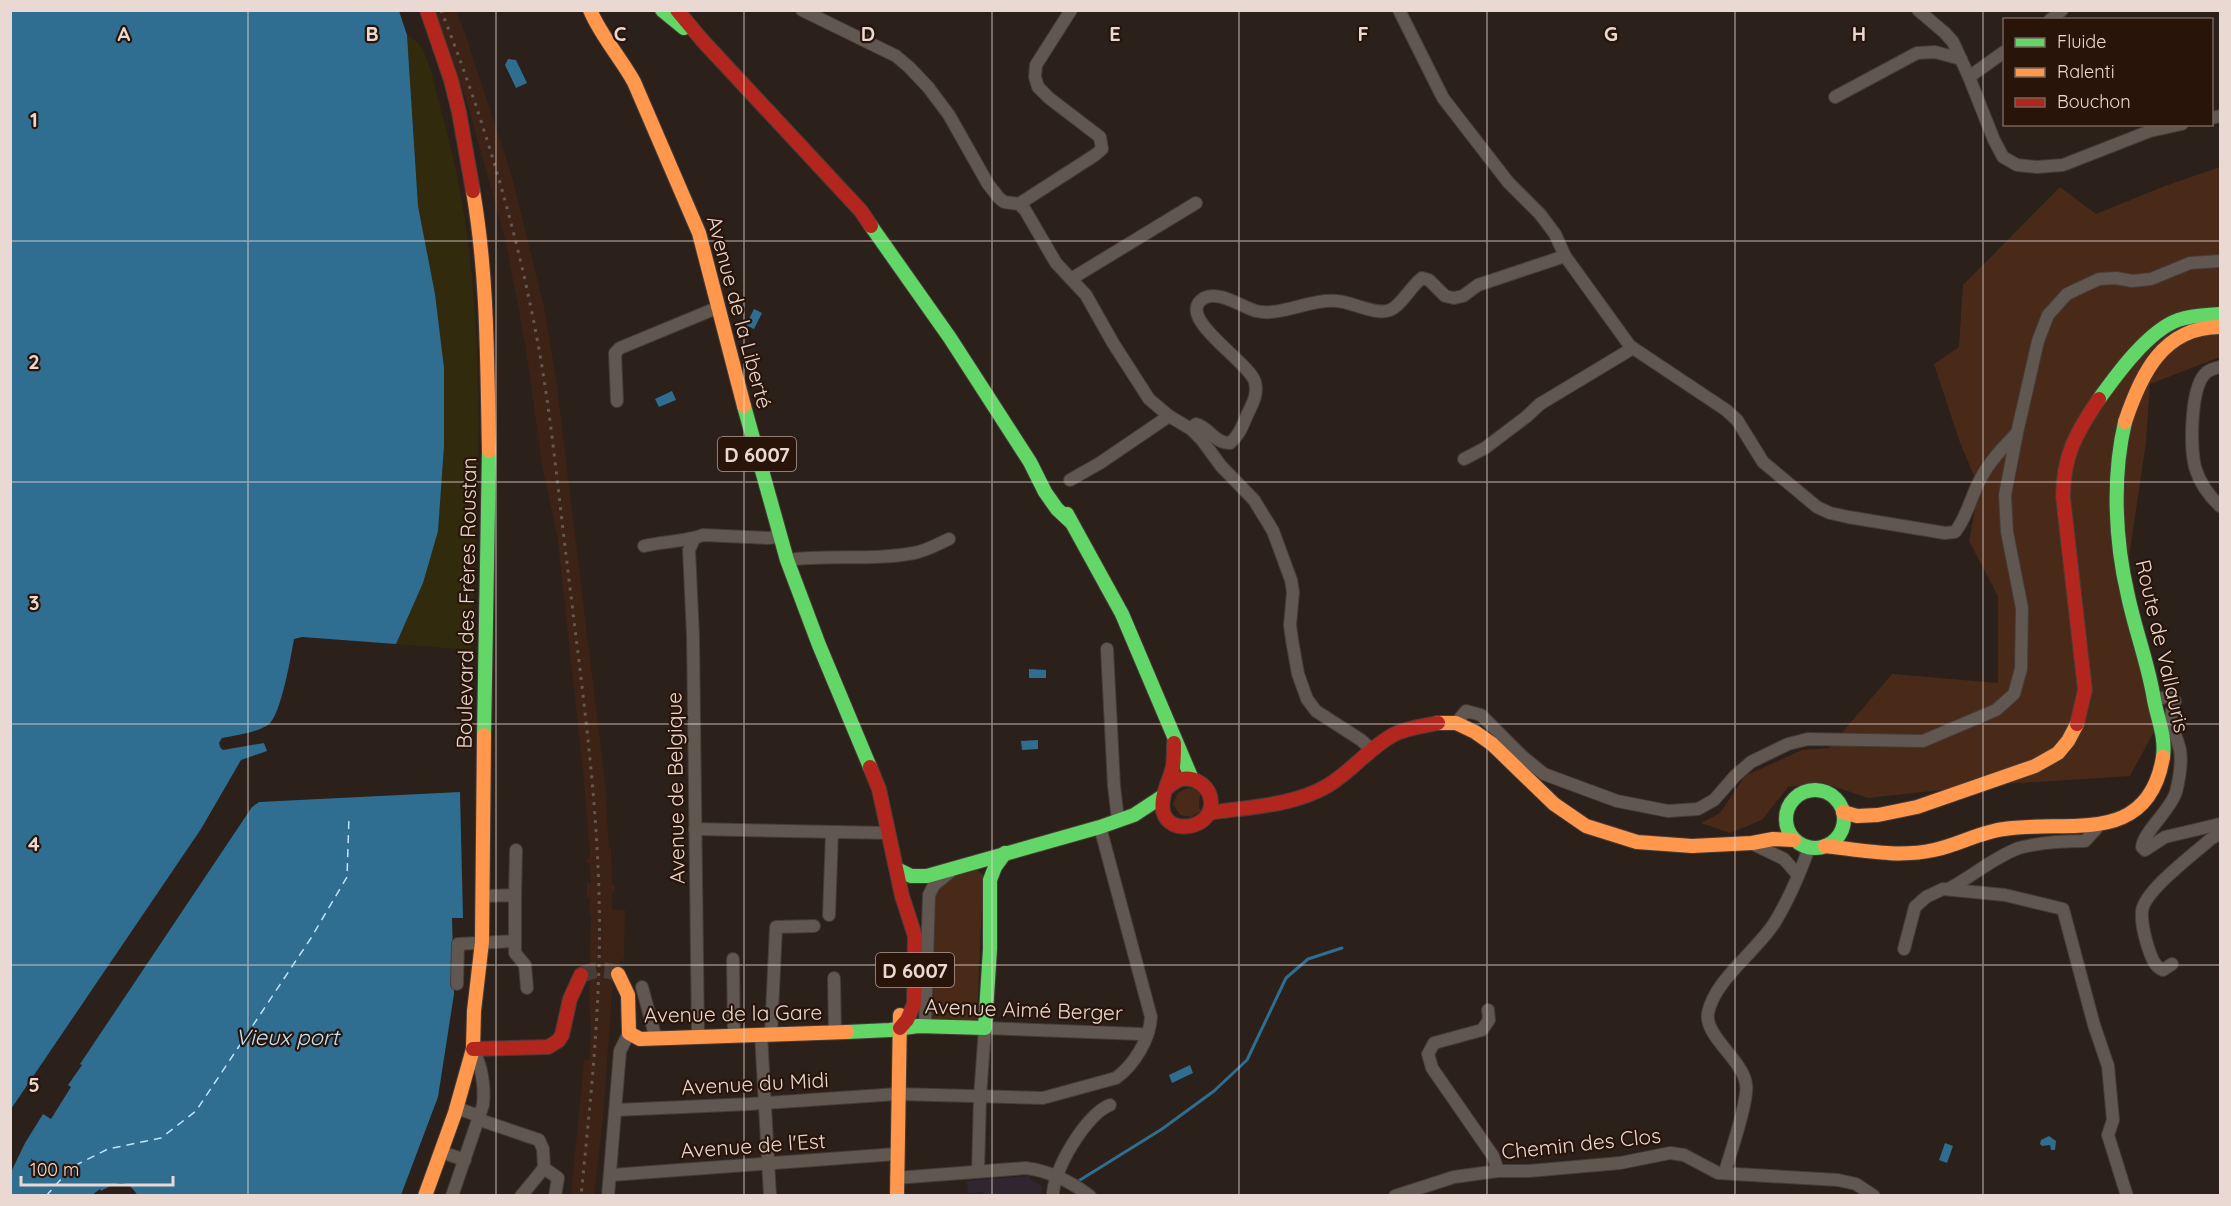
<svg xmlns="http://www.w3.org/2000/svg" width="2231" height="1206" font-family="Quicksand,sans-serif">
<rect width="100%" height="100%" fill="#2b201a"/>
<!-- built -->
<path fill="#3d2315" d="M435 11H456L465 33 513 180 544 307 556 378 605 782 609 848H611L612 885H615V891L612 892V910H625L624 959 620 960V968L613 979 603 1119 594 1195H571L584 1060 590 1059 591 1021 589 1003 591 914H589L590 899 587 896V883H591L590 863H586L590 855 583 770 557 534 543 470 526 349 506 243 468 105Z"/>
<!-- education -->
<path fill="#302631" d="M1030 1176V1179L1042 1186 1041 1195 984 1196 983 1192 968 1193 967 1181Z"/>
<!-- green -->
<g fill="#492a19">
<path d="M2220 167V357L2150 384 2146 442 2127 571 2156 728 2130 776 1988 785 1868 798 1821 782 1788 787 1762 820 1730 833 1701 823 1720 813 1745 776 1802 750 1829 748 1892 674 1998 683V596L1969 541 1979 488 1959 440 1934 364 1959 347 1963 285 2060 187 2096 214 2165 186Z"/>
<path d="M1188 788 1194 789 1200 793 1199 807 1201 811 1191 817 1180 815 1173 804 1178 793Z"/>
<path d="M977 870 983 875 977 1020H930L934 893 948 878Z"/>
</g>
<!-- sand -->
<path fill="#322a0c" d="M407 35C410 37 415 40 418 43 430 56 435 90 440 107 492 286 479 466 471 650L396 644 423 583 435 294 418 206Z"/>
<!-- water -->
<g fill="#2f6d91">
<path d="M11 10 399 11 407 35 418 206 435 294 444 368V446L438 531 423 583 396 644 302 637 294 639C291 656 281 716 268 725 255 733 237 735 222 738L219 743 220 747 223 750 264 743 267 751 241 760 201 829 11 1109Z"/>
<path d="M508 59 516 60 527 83 516 88 505 65Z"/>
<path d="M754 309 762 313 754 329 746 325Z"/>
<path d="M672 391 676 400 659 407 655 399Z"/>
<path d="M1029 669 1046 670V678H1029Z"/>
<path d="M1038 740V749L1022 750 1021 741Z"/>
<path d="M460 792 463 918H452L454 994 438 1097 401 1195 138 1196C126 1177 118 1182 101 1191L100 1189 92 1195 11 1196V1172L25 1143 43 1114 51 1119 71 1087 68 1085 82 1065 80 1064 252 807 259 802Z"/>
<path d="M1190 1065 1193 1073 1172 1083 1169 1075Z"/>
<path d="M2049 1136 2056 1141 2055 1150H2051L2050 1145 2042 1146 2040 1144 2041 1140Z"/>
<path d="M1945 1143 1953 1146 1947 1163 1939 1160Z"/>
</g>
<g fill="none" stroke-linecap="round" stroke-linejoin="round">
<!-- stream -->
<path stroke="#2f6d91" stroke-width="3" d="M1080 1180 1162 1129 1214 1091 1247 1060 1286 978 1308 959 1342 948"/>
<!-- ferry -->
<path stroke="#c0e4fb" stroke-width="1.5" stroke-dasharray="8 6" stroke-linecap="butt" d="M46 1196 72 1167 108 1149 161 1138 196 1111 311 938 347 877 349 817"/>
<!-- secondary-tunnel -->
<path stroke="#483c36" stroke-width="16" stroke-dasharray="16 8" stroke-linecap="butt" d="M581 975C594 969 605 968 618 974"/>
<defs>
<g id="street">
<path d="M802 10 896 56 909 67 928 87 949 115 988 184 999 198 1004 202 1019 204 1025 210 1056 263 1086 295 1113 343 1149 399 1169 416 1191 429 1202 440 1221 466 1254 500 1273 531 1291 580 1293 592 1290 625 1292 640 1298 674 1307 699 1316 711 1361 740 1372 750"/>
<path d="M1399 10 1443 98 1508 182 1540 214 1555 234 1565 256 1630 346 1726 410 1737 420 1763 462 1817 507 1830 513 1848 517 1945 533 1955 532C1967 517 1970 499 1979 482 1987 464 2002 448 2016 434"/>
<path d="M1918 10 1945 33 1953 42 1969 77 1994 140 2003 157 2017 165 2037 167 2063 165 2150 131 2182 124"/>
<path d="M2050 20 2062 10"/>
<path d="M1969 77 2004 52"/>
<path d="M1835 97 1917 53 1935 52 1961 59"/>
<path d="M2212 118 2220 116"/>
<path d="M1019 204 1095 155 1102 149 1100 137 1049 98 1038 87 1035 77 1036 65 1071 10"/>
<path d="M1071 279 1196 203"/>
<path d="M2220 367C2216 368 2211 369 2207 372 2190 385 2190 447 2195 467 2200 484 2208 495 2220 506"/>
<path d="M617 401 615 353 620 348 719 307"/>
<path d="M1191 429 1196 424C1210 428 1214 443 1230 443 1240 435 1243 424 1248 413 1253 403 1258 394 1255 382 1249 361 1173 317 1204 298 1219 290 1242 307 1256 311 1280 317 1312 298 1337 301 1352 302 1377 316 1390 310 1401 306 1411 286 1422 278L1429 280 1445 296 1454 298 1463 296 1478 285 1565 256"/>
<path d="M1464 459 1485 448 1526 417 1540 404 1633 348"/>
<path d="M1070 480 1100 463 1169 416"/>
<path d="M694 539 689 550 693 636 698 1037"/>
<path d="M644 546C661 542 688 541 703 535L770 538 780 536"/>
<path d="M787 560C829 554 872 561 914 553 926 551 938 544 949 539"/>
<path d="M1107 649 1114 786 1118 820"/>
<path d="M2154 700 2170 696 2175 701C2165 728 2175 726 2180 750 2182 762 2179 780 2176 792 2170 811 2144 831 2142 847L2145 850 2165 837 2220 824"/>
<path d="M1456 723 1466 711 1481 715 1523 757 1544 774 1617 801 1668 811 1698 809 1714 800 1735 776 1751 762 1788 744 1808 739 1923 741 1996 710 2014 694 2021 669 2022 608 2007 532 2005 495 2017 433 2038 341 2048 315 2067 294 2099 279 2116 278 2132 281 2151 279 2190 263 2220 261"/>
<path d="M695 829 889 833"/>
<path d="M1753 844 1784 859 1798 875"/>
<path d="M1950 888C1973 876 1994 857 2019 848 2041 842 2063 841 2085 841L2096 829 2097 825"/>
<path d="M515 895 516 850"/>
<path d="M829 915 832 832"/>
<path d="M515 941V953L525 965 527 988"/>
<path d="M1904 949 1915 907 1926 897 1943 889 2005 895 2063 909 2094 1025 2108 1066 2113 1120 2108 1135 2127 1196"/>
<path d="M733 959 734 1036"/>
<path d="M2172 964 2163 970C2153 966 2150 953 2147 944 2144 933 2141 923 2142 911 2144 891 2196 852 2212 838L2220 834"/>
<path d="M834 978 835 1033"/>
<path d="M457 984 458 944 515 941V895L483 896"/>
<path d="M642 987 656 1039"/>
<path d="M1488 1010 1489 1020 1482 1030 1434 1043 1428 1054 1432 1068 1493 1156 1498 1171"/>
<path d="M925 1026 929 895 934 885 950 872"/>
<path d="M761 1034 770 1196"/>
<path d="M771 1034 776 927 814 926"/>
<path d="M457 1108 476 1115 480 1120 539 1140 543 1149 544 1168"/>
<path d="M616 1110 750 1104 897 1094 1043 1098 1116 1078C1134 1065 1150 1039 1151 1017L1100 827"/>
<path d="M441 1152 465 1160"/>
<path d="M544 1168 558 1178 555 1196"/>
<path d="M978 1171 980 1097 985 1028 1140 1034 1147 1036"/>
<path d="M1725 1172C1730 1154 1749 1100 1746 1084 1743 1060 1704 1036 1708 1013 1715 979 1757 951 1775 922 1789 899 1800 873 1809 848"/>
<path d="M611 1175 896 1154"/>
<path d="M896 1178 1026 1168C1050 1171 1070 1181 1090 1196"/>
<path d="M452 1196 483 1105C485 1085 482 1067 473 1049"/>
<path d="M521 1196 544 1168"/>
<path d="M608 1196 620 1051 629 1033"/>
<path d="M1053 1196C1052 1171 1087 1113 1110 1105"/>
<path d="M1395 1196 1454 1177 1498 1171H1529L1620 1163 1670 1153 1684 1155 1718 1173 1838 1180 1856 1184 1874 1196"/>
</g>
<g id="fast">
<path d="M662 10 684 28"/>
<path d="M871 226 950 338 1030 462 1045 492 1057 509 1071 522"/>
<path d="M2099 399C2117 374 2148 331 2178 320 2191 315 2206 315 2220 314"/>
<path d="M744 406 787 560 819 645 870 767"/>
<path d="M2125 422C2112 477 2115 541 2128 596 2135 629 2147 661 2153 694 2156 716 2166 734 2163 757"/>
<path d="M1067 514 1122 614 1192 779"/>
<path d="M484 735 489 451"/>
<circle cx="1815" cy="819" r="29"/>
<path d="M897 869 911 876H927L1100 827 1134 815 1163 796"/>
<path d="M847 1032 890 1030 918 1026 985 1028 990 949V880L995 867 1005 853"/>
</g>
<g id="slow">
<path d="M590 10C601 36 620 57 634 82L699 233 744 406"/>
<path d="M473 191C488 277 487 364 489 451"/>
<path d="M2125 422C2141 374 2163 327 2220 327"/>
<path d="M1438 723H1456L1475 732 1492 744 1554 804 1586 826 1637 842 1692 846 1752 843 1773 839 1794 840"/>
<path d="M1843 812 1857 816 1878 815 1917 807 2035 766 2058 753 2068 741 2077 724"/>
<path d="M1825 846C1861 850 1898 858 1934 850 1958 845 1980 832 2004 829 2067 819 2148 848 2163 757"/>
<path d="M618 974 628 995 629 1033 640 1039 847 1032"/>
<path d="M425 1196 455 1113 473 1049 474 1011 482 942 484 735"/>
<path d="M897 1196 900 1015"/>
</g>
<g id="jam">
<path d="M427 10 451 80 459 112 473 191"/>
<path d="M677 10 702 40 861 211 871 226"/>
<path d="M2077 724 2085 690 2063 497C2063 456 2076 433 2099 399"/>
<path d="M870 767 879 789 902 896 915 936 914 1004 907 1020 900 1028"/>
<path d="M1166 788C1170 786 1174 782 1178 780 1193 775 1210 785 1211 802 1213 828 1169 837 1163 811 1160 796 1170 781 1173 766 1174 759 1174 751 1174 743"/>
<path d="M1209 813C1247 807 1293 806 1327 786 1351 772 1369 748 1393 735 1406 728 1424 726 1438 723"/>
<path d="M473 1049 548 1047 558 1041 562 1035 570 999 581 975"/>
</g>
</defs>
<!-- street casing -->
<use href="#street" stroke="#463b38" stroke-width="14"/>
<!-- fast casing -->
<use href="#fast" stroke="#463b38" stroke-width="16"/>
<!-- slow casing -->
<use href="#slow" stroke="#463b38" stroke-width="16"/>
<!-- jam casing -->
<use href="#jam" stroke="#463b38" stroke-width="16"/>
<!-- street -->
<use href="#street" stroke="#615751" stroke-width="12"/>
<!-- fast -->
<use href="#fast" stroke="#63d668" stroke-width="14"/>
<!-- slow -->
<use href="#slow" stroke="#ff974d" stroke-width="14"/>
<!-- jam -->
<use href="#jam" stroke="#b3261e" stroke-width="14"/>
<!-- rail -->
<path stroke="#625854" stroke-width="3" stroke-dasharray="3 6" stroke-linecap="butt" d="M441 10C481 111 513 217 534 323 550 402 557 483 567 563 580 673 596 783 599 894 602 995 591 1096 581 1196"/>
</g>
<!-- grid -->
<path fill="none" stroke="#e9d9d2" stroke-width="1.5" stroke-opacity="0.55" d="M248 10V1196M496 10V1196M744 10V1196M992 10V1196M1239 10V1196M1487 10V1196M1735 10V1196M1983 10V1196M10 241H2220M10 482H2220M10 724H2220M10 965H2220"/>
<g text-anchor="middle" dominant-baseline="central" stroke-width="4.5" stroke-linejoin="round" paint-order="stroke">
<!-- shield labels -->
<g fill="#291409" stroke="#af9e96" stroke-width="1.5">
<rect x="718" y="437" width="78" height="34" rx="4.5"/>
<rect x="876" y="953" width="78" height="34" rx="4.5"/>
</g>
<g font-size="20" font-weight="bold" fill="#e9d9d2">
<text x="757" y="454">D 6007</text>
<text x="915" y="970">D 6007</text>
</g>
<!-- street labels -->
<g font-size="21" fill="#e9d9d2" stroke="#291409">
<text transform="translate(740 312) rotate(75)">Avenue de la Liberté</text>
<text transform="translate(466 603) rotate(-89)">Boulevard des Frères Roustan</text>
<text transform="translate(2163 646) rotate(77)">Route de Vallauris</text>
<text transform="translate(675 788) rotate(-91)">Avenue de Belgique</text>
<text transform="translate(1024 1009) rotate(2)">Avenue Aimé Berger</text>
<text transform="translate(733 1013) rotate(-1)">Avenue de la Gare</text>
<text transform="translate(755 1083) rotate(-3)">Avenue du Midi</text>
<text transform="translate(1581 1143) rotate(-6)">Chemin des Clos</text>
<text transform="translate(753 1145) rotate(-4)">Avenue de l'Est</text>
</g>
<!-- water labels -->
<g font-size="22" font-style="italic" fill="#c0e4fb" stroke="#291409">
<text x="287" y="1037">Vieux port</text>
</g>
</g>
<g font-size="20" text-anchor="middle" font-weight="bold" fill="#e9d9d2" stroke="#291409" stroke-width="4.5" stroke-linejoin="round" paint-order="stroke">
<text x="124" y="41">A</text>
<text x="372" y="41">B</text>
<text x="620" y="41">C</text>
<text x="868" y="41">D</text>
<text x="1115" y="41">E</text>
<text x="1363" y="41">F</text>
<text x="1611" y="41">G</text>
<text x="1859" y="41">H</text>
<text x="34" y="127">1</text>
<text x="34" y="369">2</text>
<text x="34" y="610">3</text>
<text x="34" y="851">4</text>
<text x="34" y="1092">5</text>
</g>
<!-- border -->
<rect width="2231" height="1206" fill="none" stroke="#e9d9d2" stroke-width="24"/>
<!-- legend -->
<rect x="2003" y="18" width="210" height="108" fill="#291409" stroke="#766359" stroke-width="1.5"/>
<rect x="2015" y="38" width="30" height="9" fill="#63d668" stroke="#766359" stroke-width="1.5"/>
<text x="2057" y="48" font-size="18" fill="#e9d9d2">Fluide</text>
<rect x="2015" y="68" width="30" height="9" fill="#ff974d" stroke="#766359" stroke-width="1.5"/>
<text x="2057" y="78" font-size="18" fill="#e9d9d2">Ralenti</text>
<rect x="2015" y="98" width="30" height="9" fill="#b3261e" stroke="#766359" stroke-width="1.5"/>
<text x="2057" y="108" font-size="18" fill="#e9d9d2">Bouchon</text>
<!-- scale -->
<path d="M21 1176v9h152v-9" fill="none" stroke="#e9d9d2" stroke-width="3"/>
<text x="30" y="1176" font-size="18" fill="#e9d9d2" stroke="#291409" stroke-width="4.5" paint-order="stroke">100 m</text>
</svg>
